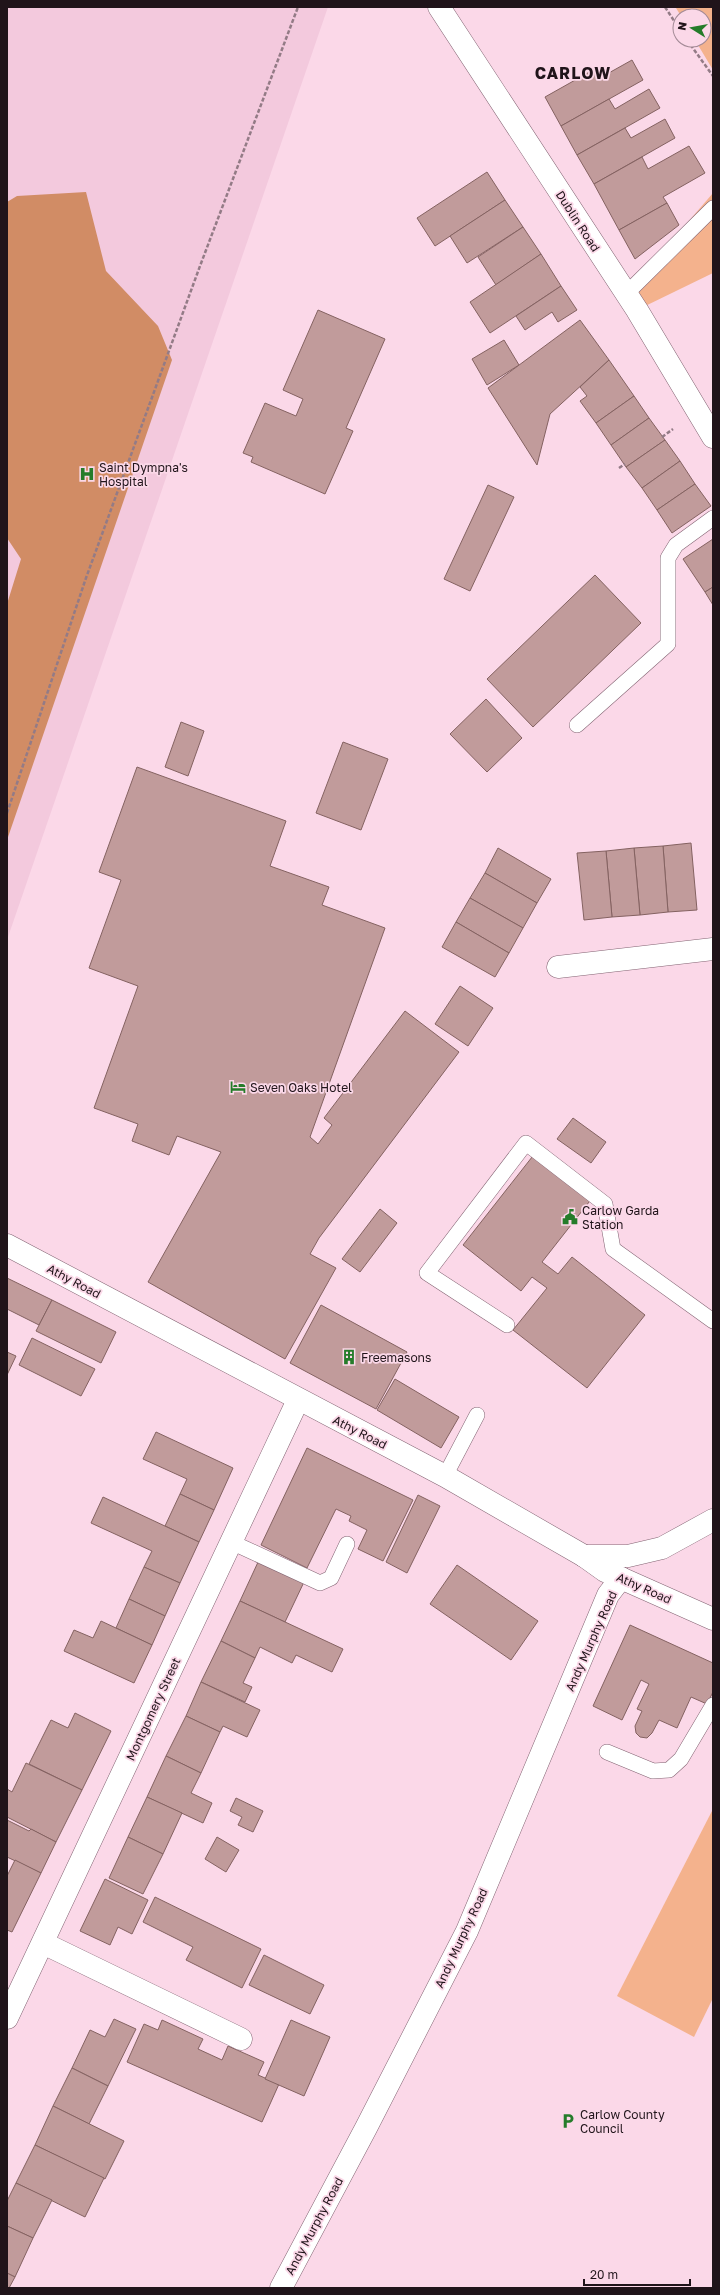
<svg xmlns="http://www.w3.org/2000/svg" width="720" height="2295" font-family="'Golos Text',sans-serif">
<rect width="100%" height="100%" fill="#fbd8e8"/>
<!-- built -->
<path fill="#f3c9dd" d="M7 7H328L7 940Z"/>
<!-- green -->
<g fill="#f4b28d">
<path d="M713 7V70L695 40H704V16H681L676 8Z"/>
<path d="M713 193V273L637 310 626 294Z"/>
<path d="M713 1809V1998L694 2037 617 1996Z"/>
</g>
<!-- forest -->
<path fill="#d18c65" d="M86 192 106 271 158 326 172 360 7 840V604L21 559 7 538V202L17 196Z"/>
<!-- building -->
<g fill="#c19b9b" stroke="#846261">
<path d="M632 60 643 80 561 126 545 97 593 70 598 79Z"/>
<path d="M649 89 660 108 577 155 561 126 609 99 615 109Z"/>
<path d="M665 119 675 138 594 184 577 155 625 128 631 138Z"/>
<path d="M689 146 705 173 663 197 667 203 619 230 594 184 642 157 648 169Z"/>
<path d="M487 172 505 200 435 246 417 218Z"/>
<path d="M505 200 523 227 467 263 450 236Z"/>
<path d="M667 203 679 225 635 259 619 230Z"/>
<path d="M523 227 541 254 496 285 478 257Z"/>
<path d="M541 254 561 286 490 333 470 302Z"/>
<path d="M561 286 577 310 558 322 552 312 525 330 516 316Z"/>
<path d="M318 310 385 339 346 428 353 431 325 494 251 462 253 457 243 453 265 403 296 416 303 399 283 390Z"/>
<path d="M580 320 609 360 550 414 537 465 488 388Z"/>
<path d="M504 340 519 365 487 385 472 359Z"/>
<path d="M609 360 634 396 596 423 580 401 587 396 580 387Z"/>
<path d="M634 396 649 418 611 445 596 423Z"/>
<path d="M649 418 665 440 626 467 611 445Z"/>
<path d="M665 440 680 461 642 488 626 467Z"/>
<path d="M680 461 695 484 657 510 642 488Z"/>
<path d="M695 484 711 506 672 533 657 510Z"/>
<path d="M488 485 514 497 470 591 444 579Z"/>
<path d="M713 539V587L705 592 683 559Z"/>
<path d="M595 575 641 623 533 727 487 679Z"/>
<path d="M713 587V605L705 592Z"/>
<path d="M486 699 522 738 487 772 450 734Z"/>
<path d="M181 722 204 731 188 776 165 767Z"/>
<path d="M343 742 388 759 361 830 316 813Z"/>
<path d="M137 767 286 821 270 866 329 887 322 905 385 928 310 1137 318 1144 332 1125 324 1118 405 1011 459 1052 319 1238 310 1254 336 1268 285 1359 148 1282 221 1152 177 1136 169 1155 132 1141 138 1124 94 1108 138 986 89 968 121 880 99 872Z"/>
<path d="M691 843 697 910 668 912 663 846Z"/>
<path d="M663 846 668 912 640 915 634 848Z"/>
<path d="M498 848 551 879 537 903 485 873Z"/>
<path d="M634 848 640 915 612 917 606 851Z"/>
<path d="M606 851 612 917 584 920 577 853Z"/>
<path d="M485 873 537 903 523 928 470 898Z"/>
<path d="M470 898 523 928 509 953 456 922Z"/>
<path d="M456 922 509 953 495 977 442 947Z"/>
<path d="M460 986 493 1008 468 1046 435 1024Z"/>
<path d="M573 1118 606 1142 591 1163 557 1139Z"/>
<path d="M536 1152 593 1197 542 1262 558 1274 572 1257 645 1315 587 1388 513 1330 547 1288 532 1277 521 1291 463 1245Z"/>
<path d="M380 1209 397 1223 360 1272 342 1259Z"/>
<path d="M7 1278 52 1300 39 1325 7 1309Z"/>
<path d="M52 1300 116 1332 101 1363 36 1331Z"/>
<path d="M321 1305 407 1352 376 1409 290 1363Z"/>
<path d="M32 1338 95 1369 81 1396 19 1365Z"/>
<path d="M7 1352 16 1356 7 1375Z"/>
<path d="M395 1379 459 1417 441 1448 377 1410Z"/>
<path d="M156 1432 233 1468 214 1510 180 1494 187 1479 143 1459Z"/>
<path d="M307 1448 413 1500 383 1561 358 1549 367 1530 349 1521 351 1516 336 1509 307 1568 261 1545Z"/>
<path d="M180 1494 214 1510 199 1542 165 1526Z"/>
<path d="M418 1495 440 1506 407 1573 386 1562Z"/>
<path d="M103 1497 199 1542 180 1583 144 1567 152 1551 91 1523Z"/>
<path d="M259 1560 304 1582 285 1622 240 1601Z"/>
<path d="M457 1565 538 1621 511 1660 430 1604Z"/>
<path d="M144 1567 180 1583 165 1616 129 1599Z"/>
<path d="M129 1599 165 1616 152 1645 116 1628Z"/>
<path d="M240 1601 343 1649 332 1672 296 1655 292 1663 260 1647 255 1658 221 1641Z"/>
<path d="M101 1621 152 1645 134 1683 64 1651 74 1630 93 1638Z"/>
<path d="M630 1625 713 1663V1692L707 1704 691 1697 677 1728 659 1720 652 1733 647 1738 640 1737 636 1733 635 1726 642 1711 637 1709 649 1684 641 1680 622 1720 593 1706Z"/>
<path d="M221 1641 255 1658 243 1683 252 1687 245 1702 201 1682Z"/>
<path d="M201 1682 260 1710 247 1737 223 1726 220 1732 186 1716Z"/>
<path d="M75 1713 111 1731 82 1790 29 1764 51 1720 68 1728Z"/>
<path d="M186 1716 220 1732 201 1773 166 1756Z"/>
<path d="M166 1756 201 1773 191 1793 212 1803 203 1823 147 1797Z"/>
<path d="M26 1763 82 1790 56 1842 7 1817V1789L12 1792Z"/>
<path d="M147 1797 182 1813 163 1854 128 1837Z"/>
<path d="M236 1798 263 1811 253 1832 238 1825 242 1817 230 1811Z"/>
<path d="M7 1820 29 1831 31 1829 56 1842 41 1873 7 1857Z"/>
<path d="M128 1837 163 1854 143 1894 109 1878Z"/>
<path d="M217 1837 239 1850 226 1872 205 1859Z"/>
<path d="M15 1860 41 1873 12 1932 7 1930V1876Z"/>
<path d="M105 1879 148 1900 132 1934 118 1927 110 1945 80 1931Z"/>
<path d="M155 1897 261 1949 242 1988 186 1960 193 1947 143 1922Z"/>
<path d="M264 1955 324 1985 310 2014 249 1985Z"/>
<path d="M114 2019 136 2029 108 2086 72 2068 90 2030 105 2037Z"/>
<path d="M162 2020 203 2039 198 2049 222 2060 228 2046 264 2062 258 2075 279 2084 262 2122 127 2062 144 2024 158 2030Z"/>
<path d="M291 2020 330 2037 304 2096 265 2079Z"/>
<path d="M72 2068 108 2086 89 2124 53 2106Z"/>
<path d="M53 2106 124 2141 105 2179 35 2145Z"/>
<path d="M35 2145 104 2178 85 2217 16 2183Z"/>
<path d="M16 2183 52 2200 33 2238 7 2226V2201Z"/>
<path d="M7 2226 33 2238 15 2277 7 2273Z"/>
<path d="M7 2273 15 2277 9 2288H7Z"/>
</g>
<g fill="none" stroke-linecap="round" stroke-linejoin="round">
<defs>
<g id="lane">
<path d="M626 294 713 208"/>
<path d="M577 725 668 644V558L676 545 713 518"/>
<path d="M507 1325 427 1273 526 1143 605 1204 613 1249 713 1321"/>
<path d="M445 1476 477 1415"/>
<path d="M231 1542 320 1583 331 1578 347 1544"/>
<path d="M607 1752 653 1771 669 1770 681 1759 713 1705"/>
</g>
<g id="street">
<path d="M558 967 713 949"/>
<path d="M43 1943 241 2039"/>
<path d="M7 2018 298 1400"/>
<path d="M281 2288 366 2128 467 1931 608 1595 621 1578"/>
</g>
<g id="secondary">
<path d="M439 7 637 310 713 437"/>
<path d="M7 1245 445 1476 584 1556 605 1571 713 1619"/>
<path d="M584 1556H628L662 1548 713 1520"/>
</g>
</defs>
<!-- lane casing -->
<use href="#lane" stroke="#836473" stroke-width="16"/>
<!-- street casing -->
<use href="#street" stroke="#836473" stroke-width="23"/>
<!-- secondary casing -->
<use href="#secondary" stroke="#836473" stroke-width="23"/>
<!-- path -->
<g stroke="#937b86" stroke-width="2.5" stroke-dasharray="4 2" stroke-linecap="butt">
<path d="M665 7 680 30"/>
<path d="M687 40 713 76"/>
<path d="M662 437 673 429"/>
<path d="M619 468 625 464"/>
<path d="M7 813 86 578 200 266 298 7"/>
</g>
<!-- lane -->
<use href="#lane" stroke="#fff" stroke-width="15"/>
<!-- street -->
<use href="#street" stroke="#fff" stroke-width="22"/>
<!-- secondary -->
<use href="#secondary" stroke="#fff" stroke-width="22"/>
</g>
<!-- icons -->
<defs>
<symbol id="hospital-bare" viewBox="-9 -9 18 18"><path d="M-5-5h3v3.5h4V-5h3V5h-3V1.5h-4V5h-3Z" fill="#257c2a" stroke="#fbd8e8" stroke-width="2.5" paint-order="stroke"/></symbol>
<symbol id="hotel-bare" viewBox="-9 -9 18 18"><path d="M-6-4.5h1.5V1H6V5H4.5V3h-9V5H-6ZM-4 0a1.8 1.8 0 1 1 3.6 0ZM.5 0V-2.5h3Q6-2.5 6 0Z" fill="#257c2a" stroke="#fbd8e8" stroke-width="2.5" paint-order="stroke"/></symbol>
<symbol id="civic-bare" viewBox="-9 -9 18 18"><path d="M-.6-6.5H3V-4.5H.6V-3L4-1V1h2V6H-6V1h2V-1L-.6-3ZM-1.2 2.5V6h2.4V2.5Z" fill="#257c2a" stroke="#fbd8e8" stroke-width="2.5" paint-order="stroke"/></symbol>
<symbol id="building-bare" viewBox="-9 -9 18 18"><path d="M-4-6H4V6H1V3H-1V6H-4ZM-2.5-4.3h1.7v1.8h-1.7ZM.8-4.3h1.7v1.8H.8ZM-2.5-1h1.7V.8h-1.7ZM.8-1h1.7V.8H.8Z" fill="#257c2a" stroke="#fbd8e8" stroke-width="2.5" paint-order="stroke"/></symbol>
<symbol id="parking-bare" viewBox="-9 -9 18 18"><path d="M-3.5-5.5H1a3.5 3.5 0 0 1 0 7H-1V5.5H-3.5ZM-1-3.4V-.6H.8a1.4 1.4 0 0 0 0-2.8Z" fill="#257c2a" stroke="#fbd8e8" stroke-width="2.5" paint-order="stroke"/></symbol>
</defs>
<g fill-rule="evenodd">
<use href="#hospital-bare" x="76" y="463" width="22" height="22"/>
<use href="#hotel-bare" x="227" y="1076" width="22" height="22"/>
<use href="#civic-bare" x="559" y="1206" width="22" height="22"/>
<use href="#building-bare" x="338" y="1346" width="22" height="22"/>
<use href="#parking-bare" x="557" y="2110" width="22" height="22"/>
</g>
<g text-anchor="middle" dominant-baseline="central" stroke-width="3.5" stroke-linejoin="round" paint-order="stroke">
<!-- street labels -->
<g font-size="12" fill="#20141a" stroke="#fbd8e8">
<text transform="translate(578 221) rotate(57)">Dublin Road</text>
<text transform="translate(74 1281) rotate(28)">Athy Road</text>
<text transform="translate(360 1432) rotate(27)">Athy Road</text>
<text transform="translate(644 1588) rotate(24)">Athy Road</text>
<text transform="translate(591 1641) rotate(-66)">Andy Murphy Road</text>
<text transform="translate(153 1709) rotate(-65)">Montgomery Street</text>
<text transform="translate(461 1938) rotate(-65)">Andy Murphy Road</text>
<text transform="translate(314 2226) rotate(-62)">Andy Murphy Road</text>
</g>
<!-- poi labels -->
<g font-size="12" fill="#20141a" stroke="#fbd8e8" text-anchor="start">
<text x="99" y="467">Saint Dympna's<tspan x="99" dy="14">Hospital</tspan></text>
<text x="250" y="1087">Seven Oaks Hotel</text>
<text x="582" y="1210">Carlow Garda<tspan x="582" dy="14">Station</tspan></text>
<text x="361" y="1357">Freemasons</text>
<text x="580" y="2114">Carlow County<tspan x="580" dy="14">Council</tspan></text>
</g>
<!-- district labels -->
<g font-size="16" font-weight="bold" letter-spacing="1" fill="#20141a" stroke="#fbd8e8">
<text x="573" y="73">CARLOW</text>
</g>
</g>
<!-- border -->
<rect width="720" height="2295" fill="none" stroke="#20141a" stroke-width="16"/>
<!-- north arrow -->
<g transform="translate(692 28) rotate(281)"><circle r="19" fill="#fbd8e8" stroke="#a38a96"/>
<path d="M0-3L7 15L0 10L-7 15Z" fill="#257c2a"/>
<text y="-6" font-size="11" font-weight="bold" text-anchor="middle" fill="#20141a">N</text>
</g>
<!-- scale -->
<path d="M584 2279v6h106v-6" fill="none" stroke="#20141a" stroke-width="2"/>
<text x="590" y="2279" font-size="12" fill="#20141a" stroke="#fbd8e8" stroke-width="3" paint-order="stroke">20 m</text>
</svg>
